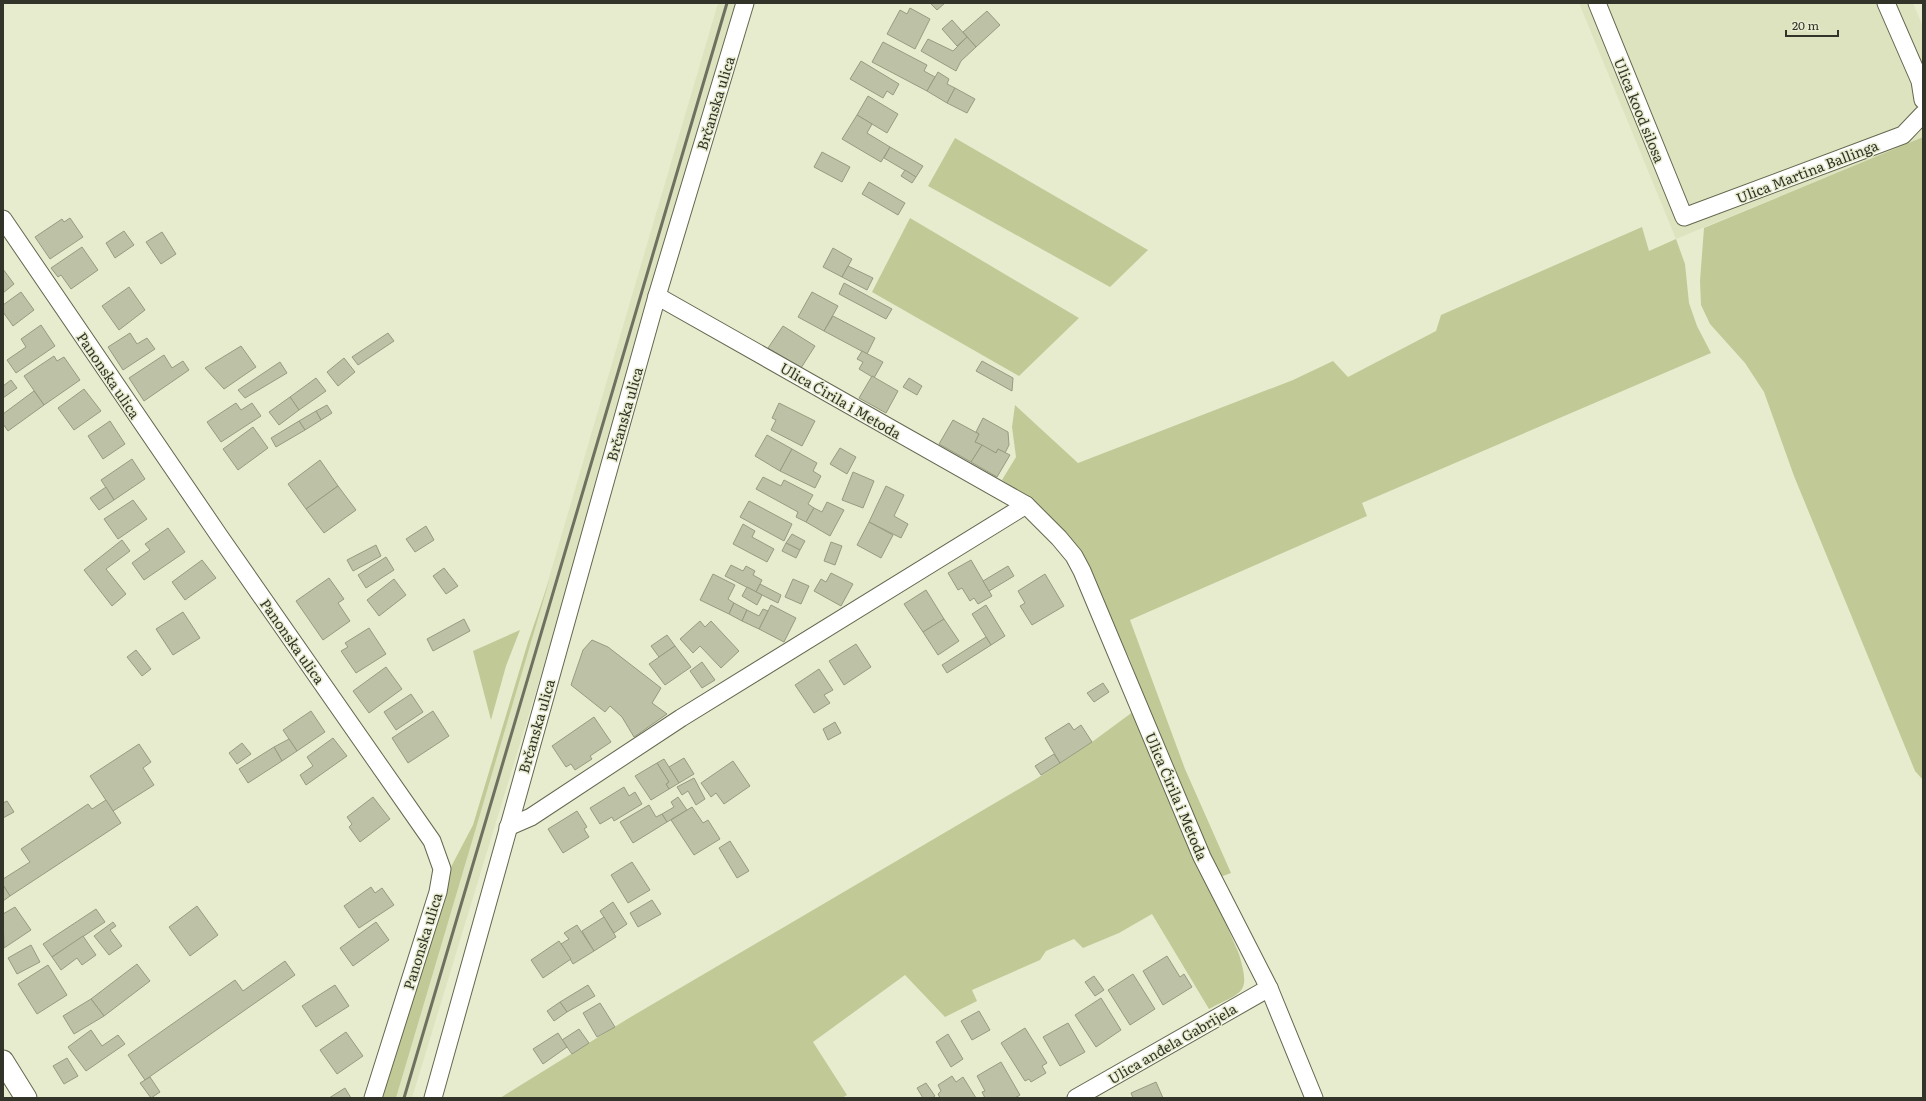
<svg xmlns="http://www.w3.org/2000/svg" width="1926" height="1101" font-family="Literata,serif">
<rect width="100%" height="100%" fill="#e7eccf"/>
<!-- built -->
<g fill="#dde3bf">
<path d="M718 3H737L557 622 412 1098H396Z"/>
<path d="M1579 3H1913L1923 27V137L1676 239Z"/>
</g>
<!-- green -->
<g fill="#c1c996">
<path d="M1923 137V780L1915 771 1794 476 1764 392 1745 363 1710 324 1701 305 1700 281 1704 228Z"/>
<path d="M955 138 1148 250 1110 287 928 186Z"/>
<path d="M910 218 1079 318 1019 376 872 292Z"/>
<path d="M1642 227 1649 251 1676 239 1685 264 1689 303 1697 326 1711 353 1362 503 1367 516 1130 620 1185 769 1231 873 1220 877 1155 727 1130 660 1095 588 1030 499 1002 480 1016 457 1012 427 1015 405 1078 463 1293 380 1333 361 1348 377 1436 331 1441 315Z"/>
<path d="M550 578 396 1098H379L446 888 452 865 473 825 528 642Z"/>
<path d="M520 630 506 666 491 720 473 651Z"/>
<path d="M1134 711 1239 954C1251 995 1243 991 1209 1009L1152 914 1119 933 1083 948 1074 939 1046 951 1040 960 972 990 977 1001 945 1017 905 975 813 1042 847 1095 842 1098H500L629 1018 1036 779 1092 742Z"/>
</g>
<!-- building -->
<g fill="#bdc2a6" stroke="#979b81">
<path d="M930 3H945L937 10Z"/>
<path d="M910 8 930 19 915 49 887 34 900 10 907 14Z"/>
<path d="M987 11 1000 25 976 47 963 32Z"/>
<path d="M952 20 967 37 957 46 942 29Z"/>
<path d="M967 37 976 47 961 61 956 71 921 51 928 39 953 51Z"/>
<path d="M883 42 927 65 924 71 935 77 927 91 872 62Z"/>
<path d="M861 61 899 84 893 95 887 91 883 98 850 79Z"/>
<path d="M938 72 949 79 947 84 955 88 947 103 927 91Z"/>
<path d="M955 88 975 99 967 113 947 103Z"/>
<path d="M868 96 898 114 887 133 857 115Z"/>
<path d="M857 115 872 124 867 133 890 147 881 162 842 139Z"/>
<path d="M890 147 923 166 916 177 884 158Z"/>
<path d="M822 152 850 167 842 182 814 167Z"/>
<path d="M905 170 916 177 912 183 901 176Z"/>
<path d="M869 182 905 203 898 215 862 194Z"/>
<path d="M70 218 83 237 50 259 35 237 62 219 64 222Z"/>
<path d="M124 231 134 245 115 258 106 243Z"/>
<path d="M162 232 176 254 161 264 146 242Z"/>
<path d="M82 247 98 270 71 289 61 275 58 277 51 268Z"/>
<path d="M833 248 852 259 842 277 823 267Z"/>
<path d="M848 266 873 278 867 290 842 277Z"/>
<path d="M3 269 14 284 3 293Z"/>
<path d="M844 283 892 309 886 319 839 294Z"/>
<path d="M129 287 145 310 119 330 102 306Z"/>
<path d="M21 292 34 310 13 326 3 312V305Z"/>
<path d="M812 292 838 306 824 331 798 317Z"/>
<path d="M833 316 875 338 867 354 824 331Z"/>
<path d="M41 325 55 346 16 373 7 360 26 347 21 339Z"/>
<path d="M783 326 815 346 801 368 768 348Z"/>
<path d="M130 333 137 344 147 338 155 349 123 370 108 347Z"/>
<path d="M388 333 394 341 358 365 352 357Z"/>
<path d="M241 346 256 367 224 389 205 368Z"/>
<path d="M862 351 883 362 874 378 859 369 863 362 857 359Z"/>
<path d="M164 355 172 368 183 361 189 370 144 401 129 378Z"/>
<path d="M54 356 57 361 64 357 80 380 44 405 24 376Z"/>
<path d="M344 358 355 372 338 386 327 372Z"/>
<path d="M982 361 1013 378 1012 391 976 371Z"/>
<path d="M280 362 287 373 245 398 238 390Z"/>
<path d="M872 376 898 391 886 413 859 398Z"/>
<path d="M316 378 326 391 299 410 290 397Z"/>
<path d="M909 378 922 386 917 395 903 387Z"/>
<path d="M11 380 17 388 3 398V386Z"/>
<path d="M84 389 101 411 74 430 58 408Z"/>
<path d="M34 391 44 405 8 431 3 424V414Z"/>
<path d="M290 397 299 410 279 425 269 412Z"/>
<path d="M236 403 241 410 252 403 261 416 221 442 207 422Z"/>
<path d="M779 403 815 421 802 446 771 430 776 420 772 418Z"/>
<path d="M327 405 332 413 321 420 316 411Z"/>
<path d="M316 411 321 420 305 430 299 421Z"/>
<path d="M983 418 1008 432 1009 445 1005 453 998 449 996 453 975 442 979 434 976 432Z"/>
<path d="M953 420 979 434 975 442 982 445 971 462 939 444Z"/>
<path d="M110 421 125 444 103 459 88 436Z"/>
<path d="M299 421 305 430 276 447 271 438Z"/>
<path d="M253 427 268 448 238 470 223 449Z"/>
<path d="M767 435 792 449 780 471 755 456Z"/>
<path d="M982 445 996 453 998 449 1010 455 997 477 971 462Z"/>
<path d="M840 448 856 457 847 474 830 464Z"/>
<path d="M792 449 817 463 813 471 821 476 815 488 780 471Z"/>
<path d="M132 459 145 479 114 500 101 480Z"/>
<path d="M320 460 338 486 306 509 288 484Z"/>
<path d="M853 472 874 481 863 508 842 500Z"/>
<path d="M763 477 781 486 784 480 813 495 808 504 814 508 806 522 796 517 798 512 756 489Z"/>
<path d="M338 486 356 510 324 533 306 509Z"/>
<path d="M886 486 904 495 894 516 908 524 901 538 869 522Z"/>
<path d="M106 487 114 500 99 510 90 498Z"/>
<path d="M133 500 147 519 118 539 104 519Z"/>
<path d="M749 501 792 524 784 541 740 517Z"/>
<path d="M827 502 844 510 830 536 806 522 814 508 822 512Z"/>
<path d="M869 522 893 535 881 558 857 545Z"/>
<path d="M743 524 755 531 752 537 774 549 767 562 733 544Z"/>
<path d="M426 526 434 540 415 552 406 539Z"/>
<path d="M168 528 185 552 144 580 132 563 150 550 145 544Z"/>
<path d="M792 534 805 541 800 550 786 543Z"/>
<path d="M122 540 130 551 106 569 126 594 112 606 84 570Z"/>
<path d="M831 542 842 546 835 565 824 561Z"/>
<path d="M786 543 800 550 796 558 782 551Z"/>
<path d="M376 545 381 556 353 571 347 560Z"/>
<path d="M386 557 394 570 366 588 358 575Z"/>
<path d="M202 560 216 578 185 600 172 582Z"/>
<path d="M971 560 992 596 978 604 974 598 970 601 962 588 958 590 948 573Z"/>
<path d="M731 565 743 571 746 566 755 571 753 575 762 580 756 592 725 576Z"/>
<path d="M1008 566 1014 576 989 591 983 581Z"/>
<path d="M444 568 458 586 446 594 433 576Z"/>
<path d="M831 573 853 584 841 606 814 591 821 579 826 582Z"/>
<path d="M713 574 735 585 728 599 734 603 729 614 700 600Z"/>
<path d="M1045 574 1064 606 1032 625 1020 606 1025 603 1018 591Z"/>
<path d="M329 578 344 599 338 603 350 621 323 640 296 601Z"/>
<path d="M394 579 406 595 379 616 367 600Z"/>
<path d="M793 579 809 586 801 604 785 597Z"/>
<path d="M760 584 781 595 778 603 756 592Z"/>
<path d="M747 587 762 595 757 605 742 596Z"/>
<path d="M926 590 944 619 923 632 904 604Z"/>
<path d="M734 603 747 610 742 621 729 614Z"/>
<path d="M771 605 796 618 784 642 759 629Z"/>
<path d="M986 605 1005 636 991 645 972 614Z"/>
<path d="M763 609 768 611 759 629 742 621 747 610 759 616Z"/>
<path d="M183 612 200 638 173 655 156 629Z"/>
<path d="M464 619 470 631 433 651 427 639Z"/>
<path d="M944 619 959 641 938 655 923 632Z"/>
<path d="M700 621 705 627 711 621 739 651 721 668 700 646 693 653 680 639Z"/>
<path d="M369 628 386 654 356 673 341 651 348 647 345 643Z"/>
<path d="M667 635 675 646 659 657 651 646Z"/>
<path d="M986 637 991 645 947 673 942 665Z"/>
<path d="M592 640 608 647 661 688 652 703 667 714 634 737 622 717 610 706 605 712 571 685 583 650Z"/>
<path d="M856 644 871 667 844 685 829 661Z"/>
<path d="M675 646 691 667 665 685 649 664Z"/>
<path d="M136 650 151 669 142 676 127 657Z"/>
<path d="M702 662 715 680 702 688 690 671Z"/>
<path d="M386 667 402 689 369 713 353 691Z"/>
<path d="M819 669 833 690 824 695 830 703 814 713 795 685Z"/>
<path d="M1103 683 1109 692 1094 702 1087 693Z"/>
<path d="M411 694 423 712 396 730 384 712Z"/>
<path d="M311 711 325 732 297 751 283 730Z"/>
<path d="M433 711 449 736 408 763 392 738Z"/>
<path d="M594 717 611 742 590 756 592 759 575 770 571 764 566 767 552 746Z"/>
<path d="M835 722 841 733 828 740 823 729Z"/>
<path d="M1069 723 1074 730 1081 725 1092 742 1060 763 1045 738Z"/>
<path d="M333 738 347 756 306 785 300 775 313 766 307 757Z"/>
<path d="M289 739 297 751 282 761 274 747Z"/>
<path d="M242 743 251 754 237 764 229 753Z"/>
<path d="M139 744 151 762 143 768 154 785 113 811 90 776Z"/>
<path d="M274 747 282 761 248 783 239 769Z"/>
<path d="M1054 754 1060 763 1041 775 1035 766Z"/>
<path d="M684 758 694 774 679 783 669 767Z"/>
<path d="M664 759 679 783 669 789 666 784 669 782 657 763Z"/>
<path d="M733 761 750 786 724 804 716 793 711 797 701 783Z"/>
<path d="M657 763 669 782 666 784 669 789 651 800 635 776Z"/>
<path d="M694 778 705 799 696 805 688 791 682 795 677 787Z"/>
<path d="M624 787 629 796 635 792 642 804 614 821 612 817 600 824 590 808Z"/>
<path d="M373 797 390 819 360 842 349 827 352 824 347 817Z"/>
<path d="M678 797 687 810 667 822 662 814 674 807 671 802Z"/>
<path d="M106 800 121 823 10 896 3 885V879L30 862 21 849 88 804 92 809Z"/>
<path d="M7 801 14 812 3 818V803Z"/>
<path d="M649 805 656 817 662 814 667 822 633 843 620 822Z"/>
<path d="M692 807 703 823 708 820 720 839 694 855 671 820Z"/>
<path d="M577 811 587 827 584 829 589 837 563 853 548 829Z"/>
<path d="M730 841 749 871 737 878 719 848Z"/>
<path d="M632 862 650 890 628 903 611 875Z"/>
<path d="M3 885 10 896 3 901Z"/>
<path d="M371 887 375 893 382 888 394 905 359 928 344 906Z"/>
<path d="M652 900 661 914 638 927 630 913Z"/>
<path d="M613 902 627 924 614 933 600 911Z"/>
<path d="M197 906 218 935 190 956 169 927Z"/>
<path d="M15 907 31 930 4 948 3 914Z"/>
<path d="M96 909 105 922 52 957 43 944Z"/>
<path d="M604 917 616 937 594 951 582 931Z"/>
<path d="M113 922 116 926 110 930 122 946 109 955 94 936Z"/>
<path d="M376 922 389 940 353 966 340 948Z"/>
<path d="M577 925 594 951 573 964 561 944 569 939 564 933Z"/>
<path d="M83 936 96 955 82 965 77 958 61 970 52 957Z"/>
<path d="M559 941 571 959 543 978 531 960Z"/>
<path d="M31 945 40 962 17 974 8 958Z"/>
<path d="M1167 956 1180 977 1184 974 1192 987 1163 1005 1143 971Z"/>
<path d="M285 961 295 975 145 1080 128 1055 235 980 243 991Z"/>
<path d="M137 964 150 981 104 1016 91 999Z"/>
<path d="M48 965 67 995 37 1014 18 984Z"/>
<path d="M1133 974 1155 1009 1130 1025 1108 990Z"/>
<path d="M1094 976 1104 990 1095 996 1085 982Z"/>
<path d="M335 985 349 1006 316 1027 302 1006Z"/>
<path d="M588 985 595 996 567 1012 560 1002Z"/>
<path d="M1101 998 1121 1030 1096 1047 1075 1015Z"/>
<path d="M91 999 104 1016 74 1034 63 1016Z"/>
<path d="M560 1002 567 1012 554 1021 547 1011Z"/>
<path d="M600 1003 615 1027 597 1037 583 1013Z"/>
<path d="M979 1011 990 1030 972 1040 961 1021Z"/>
<path d="M1068 1023 1085 1052 1060 1066 1043 1037Z"/>
<path d="M1025 1028 1047 1063 1042 1066 1046 1073 1031 1082 1029 1079 1025 1081 1001 1043Z"/>
<path d="M579 1029 589 1043 572 1054 562 1040Z"/>
<path d="M91 1030 102 1046 118 1035 125 1044 86 1071 68 1047Z"/>
<path d="M346 1032 363 1056 337 1074 320 1050Z"/>
<path d="M558 1033 567 1047 543 1064 533 1049Z"/>
<path d="M948 1034 963 1059 951 1067 936 1042Z"/>
<path d="M67 1058 78 1076 64 1084 53 1066Z"/>
<path d="M1001 1062 1020 1095 1015 1098H985L982 1092 985 1091 977 1076Z"/>
<path d="M952 1076 956 1082 963 1077 976 1098H940L938 1094 941 1091 938 1085Z"/>
<path d="M150 1077 160 1092 151 1098 140 1083Z"/>
<path d="M1156 1082 1163 1098H1133L1131 1093Z"/>
<path d="M926 1083 935 1096 932 1098H923L917 1088Z"/>
<path d="M345 1088 351 1098H329Z"/>
</g>
<g fill="none" stroke-linecap="round" stroke-linejoin="round">
<defs>
<g id="minor">
<path d="M1597 3 1684 217 1903 135 1923 114"/>
<path d="M1886 3 1920 81 1923 100"/>
<path d="M3 219 220 537 432 841 442 869 438 892 373 1098"/>
<path d="M657 296 1026 505 1059 538 1074 556 1082 571 1202 857 1269 988 1314 1098"/>
<path d="M508 827 531 817 681 718 1026 505"/>
<path d="M433 1098 657 296 745 3"/>
<path d="M1076 1098 1269 988"/>
</g>
<path id="major" d="M3 1061 26 1098"/>
</defs>
<!-- minor casing -->
<use href="#minor" stroke="#64674e" stroke-width="19"/>
<!-- major casing -->
<use href="#major" stroke="#64674e" stroke-width="23"/>
<!-- minor -->
<use href="#minor" stroke="#fff" stroke-width="17"/>
<!-- major -->
<use href="#major" stroke="#fff" stroke-width="21"/>
<!-- rail -->
<path stroke="#6e7160" stroke-width="3" d="M404 1098 727 3"/>
</g>
<g text-anchor="middle" dominant-baseline="central" stroke-width="3" stroke-linejoin="round" paint-order="stroke">
<!-- street labels -->
<g font-size="14" fill="#323429" stroke="#e7eccf">
<text transform="translate(715 103) rotate(-73)">Brčanska ulica</text>
<text transform="translate(1640 110) rotate(68)">Ulica kood silosa</text>
<text transform="translate(1807 171) rotate(-21)">Ulica Martina Ballinga</text>
<text transform="translate(109 375) rotate(56)">Panonska ulica</text>
<text transform="translate(841 400) rotate(30)">Ulica Ćirila i Metoda</text>
<text transform="translate(624 414) rotate(-74)">Brčanska ulica</text>
<text transform="translate(293 641) rotate(55)">Panonska ulica</text>
<text transform="translate(536 726) rotate(-74)">Brčanska ulica</text>
<text transform="translate(1177 796) rotate(67)">Ulica Ćirila i Metoda</text>
<text transform="translate(422 941) rotate(-73)">Panonska ulica</text>
<text transform="translate(1172 1043) rotate(-30)">Ulica anđela Gabrijela</text>
</g>
</g>
<!-- border -->
<rect width="1926" height="1101" fill="none" stroke="#323429" stroke-width="8"/>
<!-- scale -->
<path d="M1786 30v6h52v-6" fill="none" stroke="#323429" stroke-width="2"/>
<text x="1792" y="30" font-size="12" fill="#323429" stroke="#e7eccf" stroke-width="3" paint-order="stroke">20 m</text>
</svg>
